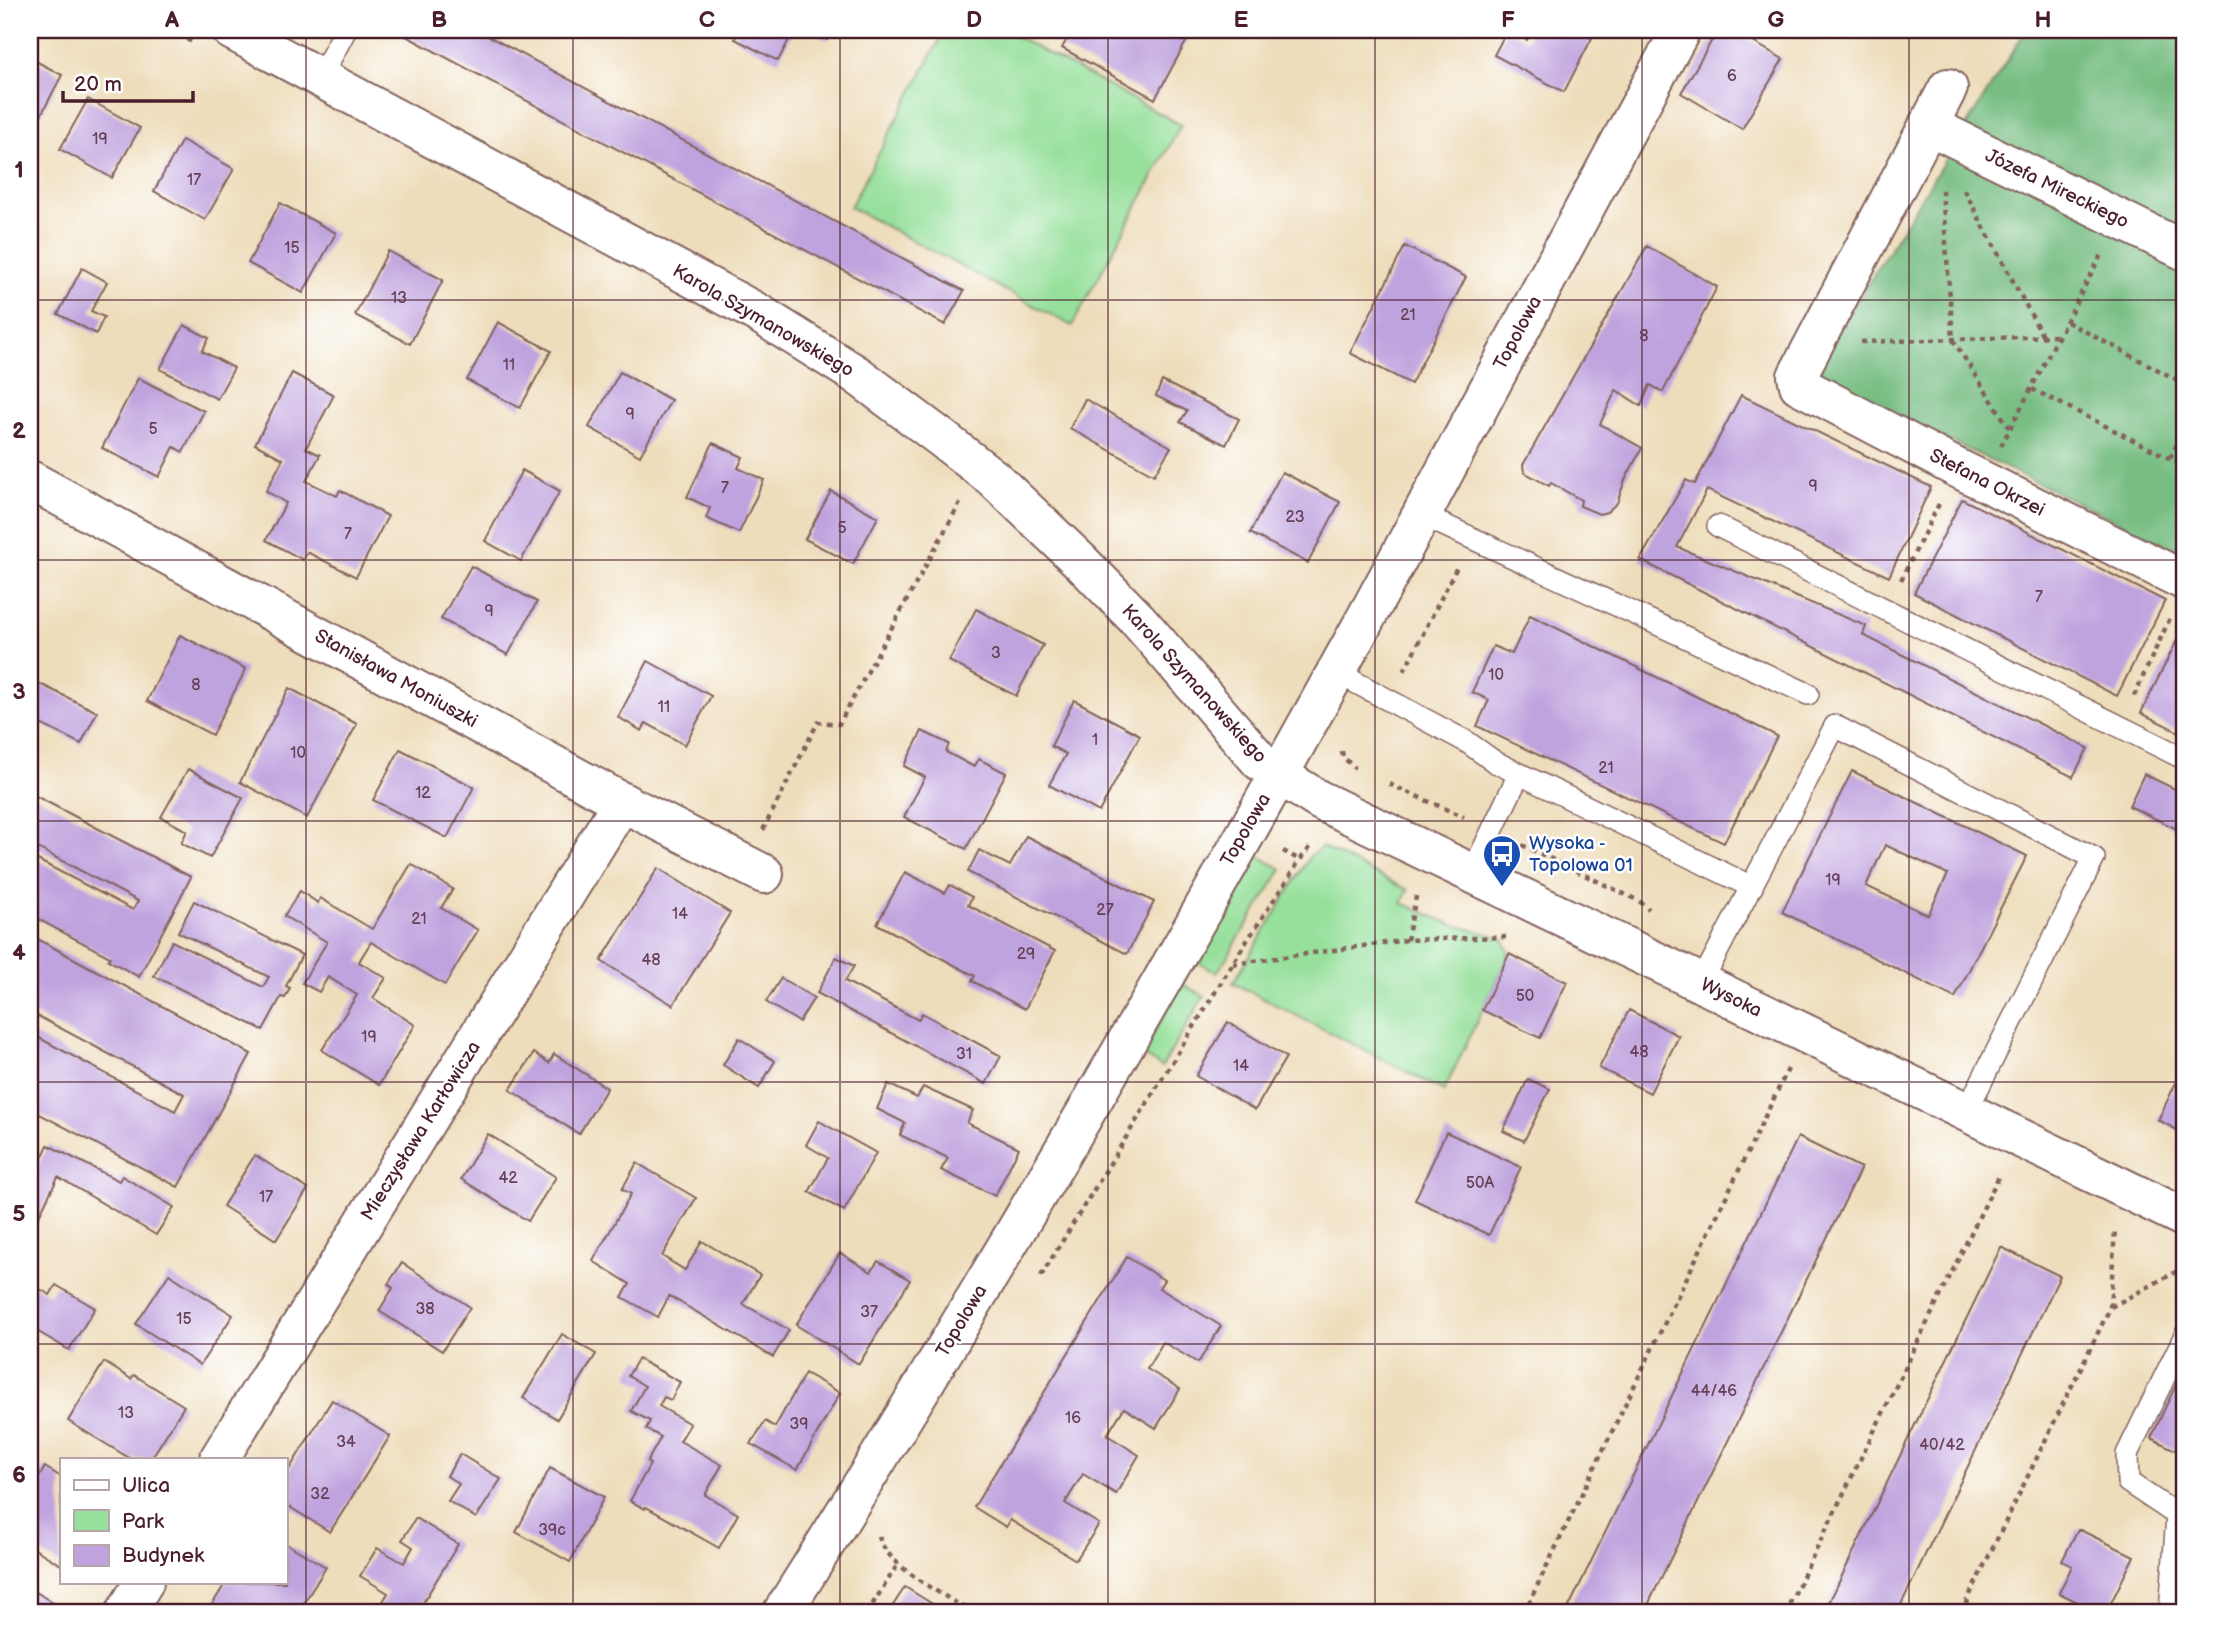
<svg xmlns="http://www.w3.org/2000/svg" width="2215" height="1643" font-family="'Balsamiq Sans',sans-serif">
<rect width="100%" height="100%" fill="#fff"/>
<filter id="ink" filterUnits="userSpaceOnUse"><feTurbulence type="fractalNoise" baseFrequency=".0143" numOctaves="2"/><feDisplacementMap in="SourceGraphic" scale="14" xChannelSelector="R" yChannelSelector="G"/><feConvolveMatrix kernelMatrix="1 2 1 2 8 2 1 2 1" color-interpolation-filters="sRGB"/></filter>
<filter id="wash" filterUnits="userSpaceOnUse"><feTurbulence type="fractalNoise" baseFrequency=".00686" numOctaves="4" result="noise"/><feDisplacementMap in="SourceGraphic" scale="28" xChannelSelector="R" yChannelSelector="G"/><feGaussianBlur stdDeviation="1.57" result="paint"/><feColorMatrix in="noise" values="0 0 0 0 0 0 0 0 0 0 0 0 0 0 0 0 0 1.4 0 .05"/><feComposite in="paint" operator="in"/></filter>
<g filter="url(#wash)">
<rect width="100%" height="100%" fill="#edb"/>
<!-- green -->
<g fill="#96e09b" stroke="#708063" stroke-width="2">
<path d="M945 30H1004L1181 125 1072 326 850 207Z"/>
<path d="M1322 847 1408 890 1402 903 1451 924 1503 938 1509 954 1444 1091 1233 983 1310 856Z"/>
<path d="M1256 855 1282 869 1217 973 1196 961Z"/>
<path d="M1182 984 1204 996 1162 1067 1141 1055Z"/>
</g>
<!-- forest -->
<path fill="#78be83" stroke="#616e57" stroke-width="2" d="M2026 30H2185V554L1815 376 1831 343Z"/>
<g id="blocks">
<!-- building -->
<g fill="#bfa3de" fill-rule="evenodd">
<path d="M395 30H477L964 291 945 325Z"/>
<path d="M739 30H794L778 61 735 39Z"/>
<path d="M807 30H832L827 40Z"/>
<path d="M1072 30H1168L1187 40 1155 99 1062 48Z"/>
<path d="M1507 30 1527 40 1532 30H1577L1592 38 1564 92 1494 55Z"/>
<path d="M1718 30H1732L1783 59 1742 129 1681 93Z"/>
<path d="M30 58 62 75 30 136Z"/>
<path d="M88 99 140 128 112 178 60 149Z"/>
<path d="M182 140 234 169 205 220 154 191Z"/>
<path d="M280 203 336 233 303 293 248 263Z"/>
<path d="M1405 246 1466 277 1411 384 1350 353Z"/>
<path d="M1647 246 1717 287 1663 392 1650 385 1641 406 1616 390 1600 424 1642 448 1625 480 1617 503 1607 512 1599 514 1580 506 1581 500 1551 483 1549 486 1524 472 1523 465Z"/>
<path d="M388 251 443 280 410 344 355 315Z"/>
<path d="M82 268 107 282 91 311 104 317 96 334 58 314Z"/>
<path d="M498 322 551 351 520 408 467 380Z"/>
<path d="M184 325 209 338 202 351 234 368 217 399 160 369Z"/>
<path d="M620 372 671 400 640 456 589 427Z"/>
<path d="M292 373 334 395 306 448 320 455 306 481 337 496 340 490 388 516 356 577 307 552 303 560 266 540 286 503 266 491 283 459 255 444Z"/>
<path d="M138 378 204 411 183 452 174 447 159 477 102 448Z"/>
<path d="M1162 381 1239 419 1226 445 1180 422 1187 411 1156 396Z"/>
<path d="M1741 395 1931 487 1889 577 1707 490 1677 547 1866 626 1863 635 2088 748 2073 777 1640 560 1686 480 1695 484Z"/>
<path d="M1085 399 1171 447 1154 475 1070 428Z"/>
<path d="M713 443 743 457 738 468 764 480 739 533 706 518 710 508 687 497Z"/>
<path d="M522 470 560 491 521 561 485 541Z"/>
<path d="M1282 472 1340 502 1308 563 1250 533Z"/>
<path d="M831 491 878 517 853 564 805 539Z"/>
<path d="M1962 499 2165 601 2117 696 1914 593Z"/>
<path d="M471 566 537 602 508 655 441 619Z"/>
<path d="M976 609 1043 645 1016 696 949 661Z"/>
<path d="M1530 615 1777 736 1724 843 1477 726 1489 700 1472 692 1489 655 1493 646 1512 654Z"/>
<path d="M2185 624V735L2141 713Z"/>
<path d="M180 635 246 669 212 735 147 701Z"/>
<path d="M648 661 711 696 685 745 646 723 642 731 618 717Z"/>
<path d="M30 679 97 712 81 744 30 719Z"/>
<path d="M289 688 357 724 307 818 240 782Z"/>
<path d="M1074 700 1140 735 1099 812 1049 785 1066 754 1051 746Z"/>
<path d="M922 731 949 744 946 752 974 767 979 759 1006 773 966 849 904 817 925 777 904 766Z"/>
<path d="M400 749 474 787 447 838 373 800Z"/>
<path d="M188 769 243 798 210 858 181 843 187 831 161 817Z"/>
<path d="M1852 771 2027 856 1955 998 1782 912ZM1885 845 1948 874 1928 915 1866 886Z"/>
<path d="M2144 774 2185 794V833L2129 806Z"/>
<path d="M30 793 191 877 139 977 108 960 110 957 30 915V856L133 910 138 901 30 844Z"/>
<path d="M1026 836 1154 902 1127 954 968 872 979 850 1010 866Z"/>
<path d="M411 864 453 889 441 908 478 930 445 985 371 942 361 958 359 962 386 978 373 998 415 1025 379 1085 322 1050 357 995 328 977 319 992 302 983 327 942 284 916 300 891 318 903 320 898 372 929Z"/>
<path d="M658 868 730 913 673 1005 601 961Z"/>
<path d="M905 872 945 893 950 885 972 897 968 905 1055 951 1025 1009 972 981 975 976 877 924Z"/>
<path d="M194 901 302 955 286 986 290 988 285 998 281 997 263 1030 154 976 172 941 263 987 269 977 178 932Z"/>
<path d="M30 935 251 1054 178 1187 30 1109V1033L175 1111 184 1094 30 1012Z"/>
<path d="M1509 954 1567 982 1540 1038 1482 1010Z"/>
<path d="M836 957 854 966 845 981 918 1020 922 1013 1001 1056 986 1084 817 993Z"/>
<path d="M781 978 814 998 799 1022 766 1002Z"/>
<path d="M1629 1010 1679 1036 1650 1093 1599 1068Z"/>
<path d="M1228 1022 1286 1057 1255 1110 1196 1076Z"/>
<path d="M739 1038 775 1061 759 1088 723 1065Z"/>
<path d="M534 1053 549 1063 554 1054 607 1088 579 1134 510 1090Z"/>
<path d="M2185 1064V1134L2158 1120Z"/>
<path d="M1528 1079 1550 1089 1524 1141 1503 1131Z"/>
<path d="M888 1084 917 1098 923 1087 973 1110 967 1123 1019 1148 995 1196 941 1170 948 1158 900 1135 905 1123 877 1109Z"/>
<path d="M819 1121 876 1153 844 1211 809 1192 828 1158 806 1145Z"/>
<path d="M1446 1132 1521 1167 1489 1235 1415 1200Z"/>
<path d="M488 1134 556 1177 528 1221 461 1179Z"/>
<path d="M1798 1137 1861 1168 1644 1613H1566Z"/>
<path d="M48 1145 119 1181 122 1176 174 1207 156 1235 58 1177 30 1234V1183Z"/>
<path d="M255 1155 308 1189 276 1240 223 1206Z"/>
<path d="M637 1163 696 1198 662 1256 685 1270 702 1241 760 1275 743 1304 789 1330 773 1357 669 1296 658 1317 622 1297 630 1284 593 1261 631 1194 622 1189Z"/>
<path d="M2001 1247 2060 1276 1897 1613H1824Z"/>
<path d="M840 1253 871 1272 878 1261 910 1280 859 1364 796 1325Z"/>
<path d="M1127 1257 1164 1280 1159 1288 1221 1326 1198 1363 1163 1342 1147 1369 1180 1389 1156 1428 1124 1408 1107 1435 1139 1455 1116 1494 1083 1474 1065 1503 1099 1524 1076 1560 1010 1520 1006 1527 974 1507Z"/>
<path d="M402 1263 470 1307 442 1351 379 1311 393 1288 388 1284Z"/>
<path d="M169 1274 233 1315 200 1365 136 1324Z"/>
<path d="M30 1283 50 1295 56 1285 95 1308 69 1350 30 1327Z"/>
<path d="M562 1334 596 1354 557 1419 523 1398Z"/>
<path d="M638 1359 680 1382 671 1400 664 1397 659 1406 690 1424 680 1441 722 1465 705 1495 738 1514 719 1548 646 1507 645 1509 630 1501 650 1464 647 1462 661 1437 646 1429 650 1421 631 1411 645 1386 628 1376Z"/>
<path d="M104 1362 131 1379 134 1375 184 1406 151 1459H131L68 1421Z"/>
<path d="M805 1373 840 1393 797 1470 751 1444 765 1421 775 1427Z"/>
<path d="M2181 1374 2185 1376V1455L2151 1438Z"/>
<path d="M332 1400 390 1436 330 1532 285 1504V1476Z"/>
<path d="M460 1454 501 1479 476 1518 448 1501 459 1484 447 1476Z"/>
<path d="M45 1467 61 1477V1565L30 1546V1492Z"/>
<path d="M550 1468 604 1497 570 1562 516 1532Z"/>
<path d="M416 1518 458 1544 418 1611 422 1613H376L388 1593 360 1576 377 1548 404 1563 413 1547 402 1540Z"/>
<path d="M2078 1529 2134 1556 2106 1613H2100L2059 1593 2072 1566 2062 1561Z"/>
<path d="M285 1543 326 1567 298 1613H207L226 1582H285Z"/>
<path d="M905 1587 947 1613H888Z"/>
<path d="M30 1588 56 1605 51 1613H30Z"/>
</g>
</g>
</g>
<g filter="url(#ink)">
<use href="#blocks" fill-opacity="0" stroke="#83625d" stroke-width="2"/>
<g fill="none" stroke-linecap="round" stroke-linejoin="round">
<defs>
<g id="service">
<path d="M320 78 345 31"/>
<path d="M1422 515 1808 694"/>
<path d="M1718 526 2185 759"/>
<path d="M1336 672 1467 742 1495 762 1752 887"/>
<path d="M1472 873 1519 774"/>
<path d="M1701 983 1835 726 2094 858 1966 1112"/>
<path d="M2170 1613 2177 1515 2128 1482 2127 1454 2185 1335"/>
</g>
<g id="minor">
<path d="M231 30 758 313 857 375 940 437 993 478 1081 562 1138 620 1260 761 1279 775 1319 800 1701 983 2185 1218"/>
<path d="M1948 88 1797 376 1799 385 1957 468 2185 581"/>
<path d="M1928 125 2185 251"/>
<path d="M30 480 622 802 764 874"/>
<path d="M219 1459 622 802"/>
<path d="M125 1613 144 1582"/>
<path d="M782 1613C985 1291 1177 961 1361 627 1469 429 1572 228 1681 30"/>
</g>
</defs>
<!-- service casing -->
<use href="#service" stroke="#83625d" stroke-width="24"/>
<!-- minor casing -->
<use href="#minor" stroke="#83625d" stroke-width="42"/>
<!-- path -->
<g stroke="#83625d" stroke-width="4.5" stroke-dasharray="5 5" stroke-linecap="butt">
<path d="M169 30 192 42"/>
<path d="M1942 190 1953 340 2010 429"/>
<path d="M1964 190 2043 337"/>
<path d="M2067 322 2185 384"/>
<path d="M1861 342 2059 336"/>
<path d="M2032 389 2185 466"/>
<path d="M2001 446 2101 255"/>
<path d="M2170 458 2185 429"/>
<path d="M1901 580 1939 504"/>
<path d="M1404 671 1457 567"/>
<path d="M2134 696 2170 618"/>
<path d="M1342 751 1343 757 1355 768"/>
<path d="M1389 784 1464 817"/>
<path d="M763 830 818 722 839 724 960 503"/>
<path d="M1522 845 1639 901 1649 909"/>
<path d="M1283 851 1300 860 1313 844"/>
<path d="M1407 940 1417 892"/>
<path d="M1233 964 1407 940 1506 937"/>
<path d="M1041 1276 1241 950 1300 860"/>
<path d="M2111 1307 2185 1267"/>
<path d="M879 1536C885 1566 948 1597 973 1613"/>
<path d="M867 1613 898 1564"/>
<path d="M1524 1613 1788 1069"/>
<path d="M1785 1613 2000 1174"/>
<path d="M1961 1613 2110 1308 2115 1229"/>
</g>
<!-- service -->
<use href="#service" stroke="#fff" stroke-width="21"/>
<!-- minor -->
<use href="#minor" stroke="#fff" stroke-width="38"/>
</g>
</g>
<!-- grid -->
<path fill="none" stroke="#4a1f2b" stroke-width="2" stroke-opacity="0.55" d="M306 30V1613M573 30V1613M840 30V1613M1108 30V1613M1375 30V1613M1642 30V1613M1909 30V1613M30 300H2185M30 560H2185M30 821H2185M30 1082H2185M30 1344H2185"/>
<!-- icons -->
<defs>
<symbol id="bus-pin" viewBox="-11 -11 22 30"><path d="M0 17L-7.5 6A9.5 9.5 0 1 1 7.5 6Z" fill="#1a4fb4" stroke="#fff"/><path d="M-5-6H5V4H4V6H2V4H-2V6H-4V4H-5ZM-3.5-4V0h7V-4ZM-3.5 1.2v1.5H-2V1.2ZM2 1.2v1.5H3.5V1.2Z" fill="#fff"/></symbol>
</defs>
<g fill-rule="evenodd">
<use href="#bus-pin" x="1480" y="832" width="44" height="60"/>
</g>
<g text-anchor="middle" dominant-baseline="central" stroke-width="5" stroke-linejoin="round" paint-order="stroke">
<!-- number labels -->
<g font-size="16" fill="#674058">
<text x="1732" y="76">6</text>
<text x="100" y="139">19</text>
<text x="194" y="180">17</text>
<text x="292" y="248">15</text>
<text x="399" y="298">13</text>
<text x="1408" y="315">21</text>
<text x="1644" y="336">8</text>
<text x="509" y="365">11</text>
<text x="630" y="414">9</text>
<text x="153" y="429">5</text>
<text x="1813" y="486">9</text>
<text x="725" y="488">7</text>
<text x="1295" y="517">23</text>
<text x="842" y="528">5</text>
<text x="348" y="534">7</text>
<text x="2039" y="597">7</text>
<text x="489" y="611">9</text>
<text x="996" y="653">3</text>
<text x="1496" y="675">10</text>
<text x="196" y="685">8</text>
<text x="664" y="707">11</text>
<text x="1095" y="740">1</text>
<text x="298" y="753">10</text>
<text x="1606" y="768">21</text>
<text x="423" y="793">12</text>
<text x="1833" y="880">19</text>
<text x="1105" y="910">27</text>
<text x="680" y="914">14</text>
<text x="419" y="919">21</text>
<text x="1026" y="954">29</text>
<text x="651" y="960">48</text>
<text x="1525" y="996">50</text>
<text x="369" y="1037">19</text>
<text x="1639" y="1052">48</text>
<text x="964" y="1054">31</text>
<text x="1241" y="1066">14</text>
<text x="508" y="1178">42</text>
<text x="1480" y="1183">50A</text>
<text x="266" y="1197">17</text>
<text x="425" y="1309">38</text>
<text x="869" y="1312">37</text>
<text x="184" y="1319">15</text>
<text x="1714" y="1391">44/46</text>
<text x="126" y="1413">13</text>
<text x="1073" y="1418">16</text>
<text x="799" y="1424">39</text>
<text x="346" y="1442">34</text>
<text x="1942" y="1445">40/42</text>
<text x="320" y="1494">32</text>
<text x="552" y="1530">39c</text>
</g>
<!-- street labels -->
<g font-size="19" fill="#4a1f2b" stroke="#fff">
<text transform="translate(2057 189) rotate(26)">Józefa Mireckiego</text>
<text transform="translate(763 321) rotate(30)">Karola Szymanowskiego</text>
<text transform="translate(1518 333) rotate(-62)">Topolowa</text>
<text transform="translate(1987 483) rotate(27)">Stefana Okrzei</text>
<text transform="translate(396 679) rotate(29)">Stanisława Moniuszki</text>
<text transform="translate(1194 684) rotate(48)">Karola Szymanowskiego</text>
<text transform="translate(1246 830) rotate(-60)">Topolowa</text>
<text transform="translate(1731 998) rotate(26)">Wysoka</text>
<text transform="translate(421 1131) rotate(-58)">Mieczysława Karłowicza</text>
<text transform="translate(962 1321) rotate(-59)">Topolowa</text>
</g>
<!-- transit labels -->
<g font-size="19" fill="#164399" stroke="#fff" text-anchor="start">
<text x="1529" y="843">Wysoka -<tspan x="1529" dy="22">Topolowa 01</tspan></text>
</g>
</g>
<!-- margin -->
<rect width="2215" height="1643" fill="none" stroke="#fff" stroke-width="77"/>
<!-- legend -->
<rect x="60" y="1458" width="228" height="126" fill="#ffffff" stroke="#b7a5aa" stroke-width="2"/>
<rect x="74" y="1480" width="35" height="10" fill="#ffffff" stroke="#b7a5aa" stroke-width="2"/>
<text x="122" y="1492" font-size="21" fill="#4a1f2b">Ulica</text>
<rect x="74" y="1510" width="35" height="21" fill="#96e09b" stroke="#b7a5aa" stroke-width="2"/>
<text x="122" y="1528" font-size="21" fill="#4a1f2b">Park</text>
<rect x="74" y="1545" width="35" height="21" fill="#bfa3de" stroke="#b7a5aa" stroke-width="2"/>
<text x="122" y="1562" font-size="21" fill="#4a1f2b">Budynek</text>
<!-- scale -->
<path d="M63 91v10h130v-10" fill="none" stroke="#4a1f2b" stroke-width="3.5"/>
<text x="74" y="91" font-size="21" fill="#4a1f2b" stroke="#ffffff" stroke-width="5" paint-order="stroke">20 m</text>
<rect x="38" y="38" width="2138" height="1566" fill="none" stroke="#4a1f2b" stroke-width="2.5"/>
<g font-size="23" text-anchor="middle" font-weight="bold" fill="#4a1f2b">
<text x="172" y="27">A</text>
<text x="439" y="27">B</text>
<text x="707" y="27">C</text>
<text x="974" y="27">D</text>
<text x="1241" y="27">E</text>
<text x="1508" y="27">F</text>
<text x="1776" y="27">G</text>
<text x="2043" y="27">H</text>
<text x="19" y="177">1</text>
<text x="19" y="438">2</text>
<text x="19" y="699">3</text>
<text x="19" y="960">4</text>
<text x="19" y="1221">5</text>
<text x="19" y="1482">6</text>
</g>
</svg>
